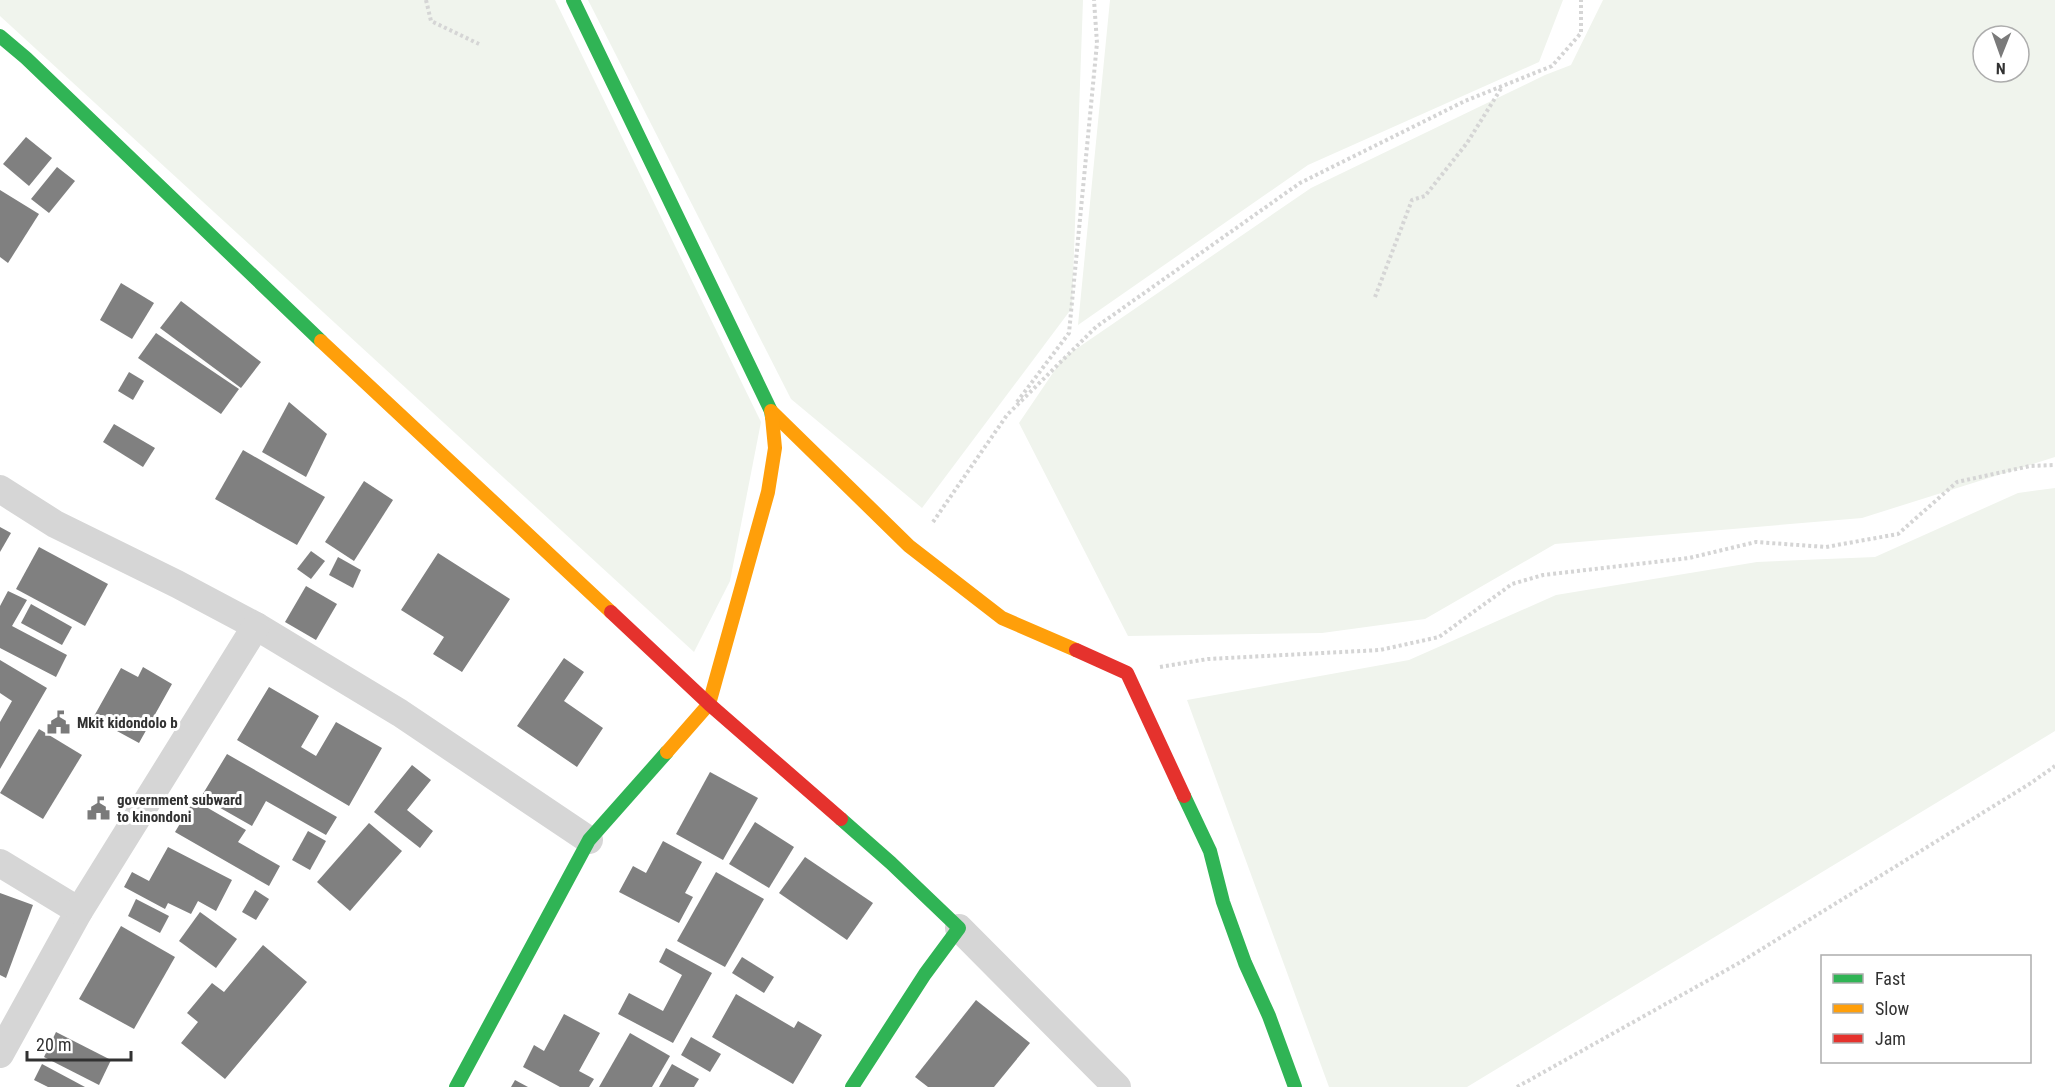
<svg xmlns="http://www.w3.org/2000/svg" width="2055" height="1087" font-family="'Roboto Condensed',sans-serif">
<rect width="100%" height="100%" fill="#fff"/>
<!-- green -->
<g fill="#f0f4ed" fill-rule="evenodd">
<path d="M0 0H555L761 422 730 581 694 652 0 16Z"/>
<path d="M588 0H1083L1072 308 922 508 791 399Z"/>
<path d="M1110 0H1563L1539 62 1308 165 1078 325Z"/>
<path d="M1603 0H2055V457L1862 518 1555 544 1425 619 1322 633 1128 636 1019 423 1063 358 1311 188 1545 75 1571 65ZM1983 36H2019V72H1983Z"/>
<path d="M2055 488V731L1467 1087H1329L1187 700 1409 660 1556 595 1757 562 1875 557 2018 493Z"/>
</g>
<!-- building -->
<g fill="#808080">
<path d="M26 137 52 158 29 186 3 164Z"/>
<path d="M57 167 75 181 49 213 31 199Z"/>
<path d="M0 190 39 214 8 263 0 257Z"/>
<path d="M121 283 154 303 132 339 100 320Z"/>
<path d="M181 301 261 362 241 388 160 328Z"/>
<path d="M156 333 239 389 221 414 138 358Z"/>
<path d="M129 372 144 381 133 400 118 391Z"/>
<path d="M289 402 327 434 306 477 262 452Z"/>
<path d="M114 424 155 448 143 467 103 442Z"/>
<path d="M243 450 325 497 297 545 215 499Z"/>
<path d="M364 481 393 500 354 561 325 542Z"/>
<path d="M0 527 11 533 0 552Z"/>
<path d="M39 547 108 584 85 626 16 589Z"/>
<path d="M311 551 325 561 311 579 297 569Z"/>
<path d="M438 553 510 599 462 672 433 654 444 637 401 610Z"/>
<path d="M338 557 361 570 353 588 329 575Z"/>
<path d="M306 586 337 604 316 640 285 622Z"/>
<path d="M8 591 27 600 12 626 67 655 56 677 0 648V606Z"/>
<path d="M31 604 72 627 62 645 21 623Z"/>
<path d="M564 658 584 672 564 701 603 728 577 767 517 726Z"/>
<path d="M0 660 47 688 0 769V722L12 701 0 693Z"/>
<path d="M143 667 172 684 139 743 93 718 121 668 138 677Z"/>
<path d="M269 687 319 716 301 747 316 756 336 722 382 748 349 806 237 740Z"/>
<path d="M39 729 82 755 43 819 0 793Z"/>
<path d="M227 754 337 817 326 835 266 801 252 826 201 797Z"/>
<path d="M412 765 431 780 407 810 433 831 420 848 374 812Z"/>
<path d="M710 772 758 798 723 860 676 834Z"/>
<path d="M194 800 246 830 238 842 280 866 269 886 175 832Z"/>
<path d="M755 822 794 847 769 888 729 864Z"/>
<path d="M369 823 402 851 350 911 317 882Z"/>
<path d="M308 831 326 841 310 870 292 860Z"/>
<path d="M663 841 702 862 685 893 693 897 679 923 619 892 633 866 646 873Z"/>
<path d="M168 847 232 880 216 911 198 901 191 914 168 903 165 909 124 887 132 872 149 881Z"/>
<path d="M805 857 873 903 847 940 779 893Z"/>
<path d="M716 872 764 899 725 967 677 941Z"/>
<path d="M255 890 269 899 256 920 242 912Z"/>
<path d="M0 893 33 905 6 978 0 975Z"/>
<path d="M136 899 169 916 160 933 128 916Z"/>
<path d="M200 912 237 939 216 968 179 941Z"/>
<path d="M121 926 175 957 134 1029 79 999Z"/>
<path d="M263 945 307 982 225 1079 181 1043 198 1022 187 1013 212 983 224 992Z"/>
<path d="M666 948 712 973 673 1043 618 1014 629 993 663 1011 682 975 659 962Z"/>
<path d="M742 957 774 977 764 993 732 973Z"/>
<path d="M736 994 794 1028 798 1021 822 1035 793 1084 712 1037Z"/>
<path d="M976 1000 1030 1043 994 1087H928L915 1077Z"/>
<path d="M564 1014 600 1033 579 1071 594 1079 589 1087H560L523 1067 534 1045 544 1051Z"/>
<path d="M56 1032 111 1060 99 1085 44 1057Z"/>
<path d="M630 1033 670 1056 652 1087H599Z"/>
<path d="M691 1037 721 1054 710 1072 681 1055Z"/>
<path d="M42 1064 85 1087H48L34 1080Z"/>
<path d="M672 1064 699 1079 694 1087H659Z"/>
<path d="M515 1080 528 1087H511Z"/>
</g>
<g fill="none" stroke-linecap="round" stroke-linejoin="round">
<!-- path -->
<g stroke="#d5d5d5" stroke-width="4" stroke-dasharray="3 3" stroke-linecap="butt">
<path d="M426 0 431 21 479 44"/>
<path d="M1375 297 1412 200 1425 196 1467 143 1502 87"/>
<path d="M1017 402 1069 333 1097 43 1094 0"/>
<path d="M933 522 1007 415 1096 327 1300 183 1465 101 1552 66 1581 33V0"/>
<path d="M1160 667 1208 659 1380 650 1439 637 1512 584 1543 575 1689 558 1756 542 1826 547 1898 534 1957 482 2030 466 2055 465"/>
<path d="M1517 1087 1739 963 2031 783 2055 766"/>
</g>
<!-- street -->
<g stroke="#d6d6d6" stroke-width="28">
<path d="M0 489 55 524 177 584 256 626 400 713 589 840"/>
<path d="M0 863 79 911 0 1054"/>
<path d="M79 911 256 626"/>
<path d="M959 928 1117 1087"/>
</g>
<!-- fast -->
<g stroke="#30b455" stroke-width="14">
<path d="M573 0 771 411 772 417"/>
<path d="M0 36 26 58 321 341"/>
<path d="M1184 796 1210 851 1223 902 1245 963 1269 1016 1295 1087"/>
<path d="M841 819 891 863 959 928 925 974 852 1087"/>
<path d="M456 1087 589 840 667 752"/>
</g>
<!-- slow -->
<g stroke="#ff9f0a" stroke-width="14">
<path d="M321 341 611 612"/>
<path d="M771 411 909 546 1002 618 1076 650"/>
<path d="M667 752 709 704 768 492 775 448 772 417"/>
</g>
<!-- jam -->
<g stroke="#e5322d" stroke-width="14">
<path d="M611 612 709 704 841 819"/>
<path d="M1076 650 1127 673 1184 796"/>
</g>
</g>
<!-- icons -->
<defs>
<symbol id="civic-bare" viewBox="-9 -9 18 18"><path d="M-.6-6.5H3V-4.5H.6V-3L4-1V1h2V6H-6V1h2V-1L-.6-3ZM-1.2 2.5V6h2.4V2.5Z" fill="#7a7a7a" stroke="#fff" stroke-width="2.5" paint-order="stroke"/></symbol>
</defs>
<g fill-rule="evenodd">
<use href="#civic-bare" x="42" y="706" width="33" height="33"/>
<use href="#civic-bare" x="82" y="792" width="33" height="33"/>
</g>
<g text-anchor="middle" dominant-baseline="central" stroke-width="6" stroke-linejoin="round" paint-order="stroke">
<!-- poi labels -->
<g font-size="15" font-weight="bold" fill="#323232" stroke="#fff" text-anchor="start">
<text x="77" y="723">Mkit kidondolo b</text>
<text x="117" y="800">government subward<tspan x="117" dy="17">to kinondoni</tspan></text>
</g>
</g>
<!-- legend -->
<rect x="1821" y="955" width="210" height="108" fill="#ffffff" stroke="#adadad" stroke-width="1.5"/>
<rect x="1833" y="974" width="30" height="9" fill="#30b455" stroke="#adadad" stroke-width="1.5"/>
<text x="1875" y="985" font-size="18" fill="#323232">Fast</text>
<rect x="1833" y="1004" width="30" height="9" fill="#ff9f0a" stroke="#adadad" stroke-width="1.5"/>
<text x="1875" y="1015" font-size="18" fill="#323232">Slow</text>
<rect x="1833" y="1034" width="30" height="9" fill="#e5322d" stroke="#adadad" stroke-width="1.5"/>
<text x="1875" y="1045" font-size="18" fill="#323232">Jam</text>
<!-- north arrow -->
<g transform="translate(2001 54) rotate(181)"><circle r="28" fill="#ffffff" stroke="#adadad" stroke-width="1.5"/>
<path d="M0-4.5L10 22L0 15L-10 22Z" fill="#7a7a7a"/>
<text y="-9" font-size="16" font-weight="bold" text-anchor="middle" fill="#323232">N</text>
</g>
<!-- scale -->
<path d="M27 1051v9h104v-9" fill="none" stroke="#323232" stroke-width="3"/>
<text x="36" y="1051" font-size="18" fill="#323232" stroke="#ffffff" stroke-width="4.5" paint-order="stroke">20 m</text>
</svg>
